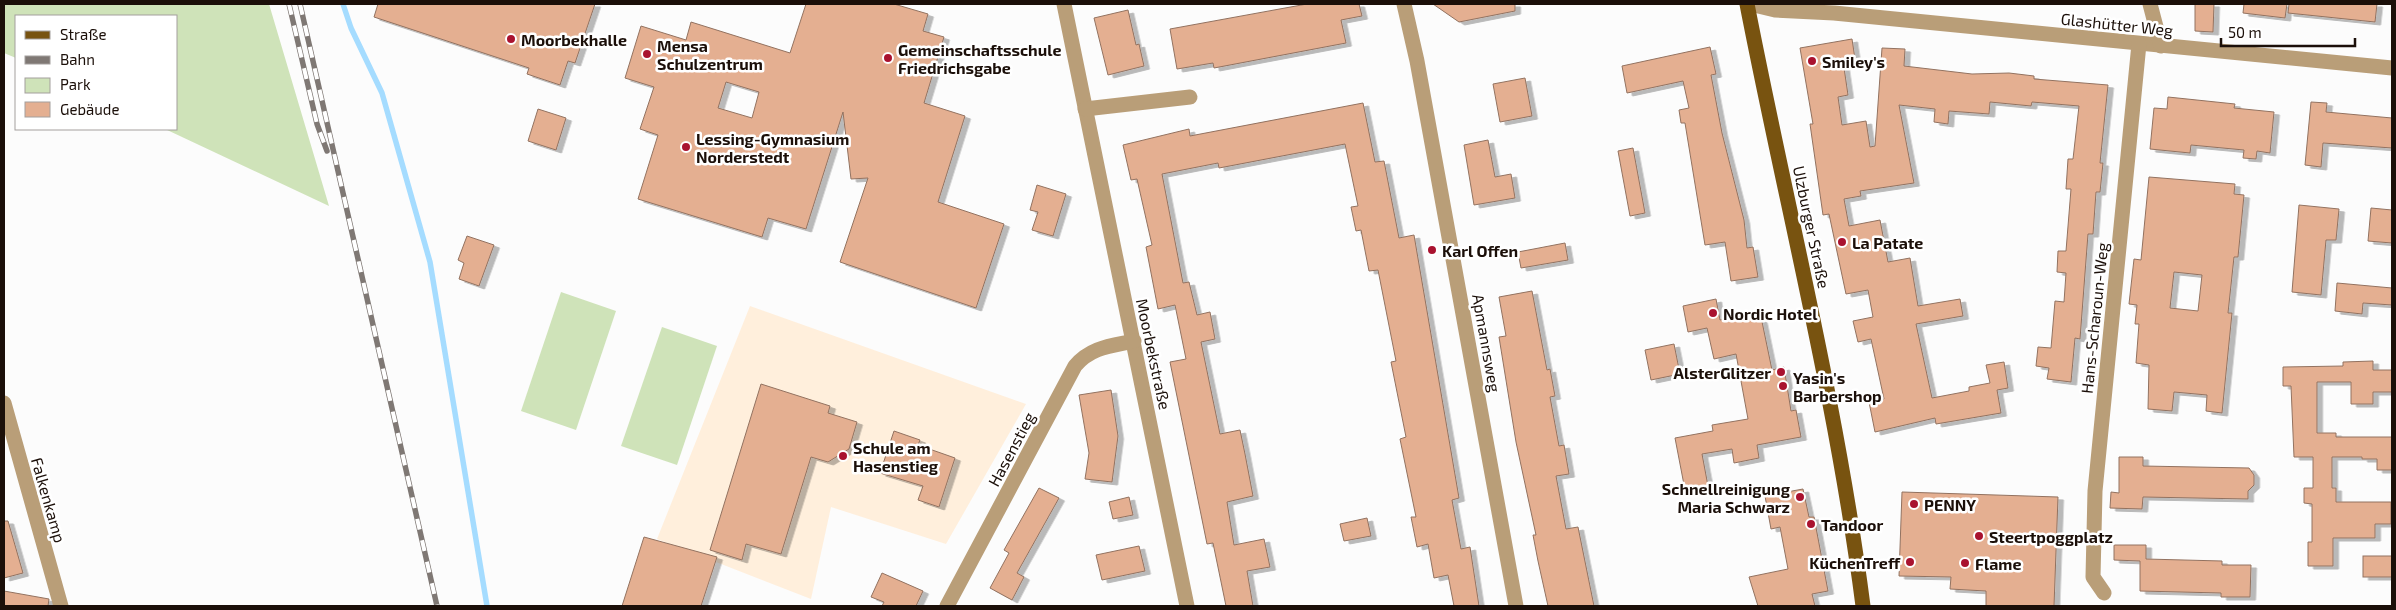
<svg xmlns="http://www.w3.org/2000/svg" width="2396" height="610" font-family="'Exo 2',sans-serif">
<defs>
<filter id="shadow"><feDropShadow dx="5.5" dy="3" stdDeviation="0" flood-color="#0004"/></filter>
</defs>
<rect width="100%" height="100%" fill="#fcfcfc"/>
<!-- education -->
<path fill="#ffefdc" d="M750 306 1026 404 946 544 831 507 811 599 657 539Z"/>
<!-- green -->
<g fill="#cfe3b9">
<path d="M4 4H269L329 206 165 129H176V16H16V58L4 53Z"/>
<path d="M561 292 616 311 576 430 521 411Z"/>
<path d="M662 327 717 346 677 465 621 446Z"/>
</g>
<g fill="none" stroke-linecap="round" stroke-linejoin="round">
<!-- stream -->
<path stroke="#a5dcff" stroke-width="5.5" d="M343 4 351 28 382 93 430 262 487 606"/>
</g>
<!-- building -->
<g fill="#e4af91" stroke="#927260" fill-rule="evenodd" filter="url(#shadow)">
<path d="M378 4H595L575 63 568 61 560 85 527 74 529 68 374 17Z"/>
<path d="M806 4H894L928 14 923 31 944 37 924 103 965 116 938 202 1004 224 976 308 840 262 868 178 851 179 843 112 806 229 768 218 762 237 638 199 658 135 640 129 654 87 625 78 641 26 686 40 691 22 790 53ZM726 82 759 92 752 118 718 108Z"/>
<path d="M1307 4H1359L1362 16 1341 20 1346 43 1214 68 1213 63 1177 69 1170 29Z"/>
<path d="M1433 4H1515V11L1459 22Z"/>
<path d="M2195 4H2214L2213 32 2195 31Z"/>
<path d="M2244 4H2287L2285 18 2243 13Z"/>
<path d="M2289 4H2377L2375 22 2288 13Z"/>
<path d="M1128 10 1136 45 1139 44 1144 66 1108 75 1094 18Z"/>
<path d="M1852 39 1855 59 1843 61 1848 95 1838 97 1842 125 1866 121 1870 147 1875 146 1882 48 1905 49 1904 66 1972 74 2009 73 2034 76V79L2108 85 2100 163H2103L2100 192H2096L2093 234H2088L2080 339 2075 338 2071 382 2047 379 2049 368 2036 366 2038 347 2051 348 2055 301 2064 302 2066 273 2057 272 2058 251H2066L2071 189H2066L2068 159H2073L2079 106 2032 102 2031 106 1990 102 1989 114 1949 111 1948 124 1934 122 1935 109 1899 105 1914 183 1860 191 1861 196 1844 199 1849 226 1880 220 1888 262 1910 258 1918 306 1960 299 1963 316 1916 324 1932 398 1969 391V387L1990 383 1986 365 2004 362 2008 388 1997 390 2001 413 1936 424 1935 418 1875 432 1869 402 1884 399 1871 339 1858 342 1853 321 1873 317 1868 290 1846 294 1829 214 1823 215 1810 124H1813L1800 48Z"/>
<path d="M1710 47 1716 74 1711 75 1722 133 1744 220 1747 248 1753 247 1758 277 1731 281 1725 242 1705 245 1685 123H1681L1679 110 1689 108 1683 81 1627 93 1622 66Z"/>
<path d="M1525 78 1532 116 1500 122 1493 84Z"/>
<path d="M2168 97 2235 104 2234 108 2274 112 2270 153 2257 151 2256 159 2243 158 2244 150 2191 145 2190 153 2150 149 2154 108 2167 109Z"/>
<path d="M2311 102 2327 103 2326 112 2392 118V148L2323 143 2321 167 2305 165Z"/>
<path d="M1363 103 1375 162 1384 161 1399 238 1414 235 1459 498 1452 500 1461 549 1470 547 1479 606H1454L1448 575 1434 578 1428 544 1417 547 1411 517H1416L1400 439 1406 437 1391 362 1396 361 1378 270 1369 271 1361 230 1356 231 1351 207 1358 206 1345 144 1219 168 1218 163 1162 174 1183 283 1189 282 1197 315 1210 312 1215 339 1201 342 1220 434 1240 430 1245 454 1253 496 1227 502 1234 545 1264 539 1270 567 1247 571 1253 606H1226L1213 543 1207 544 1170 362 1186 359 1175 305 1158 309 1146 247 1152 245 1137 179 1131 180 1123 145 1189 129 1190 136Z"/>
<path d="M538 109 566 118 556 150 528 141Z"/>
<path d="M1488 140 1495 177 1511 174 1515 198 1474 205 1464 145Z"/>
<path d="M1633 148 1645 213 1630 216 1618 151Z"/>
<path d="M2149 177 2235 184 2234 194 2244 195 2238 257H2234L2228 313H2232L2222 413 2206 411 2207 395 2174 392 2172 411 2148 409 2149 365 2136 363 2139 324H2135L2137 305 2129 304 2134 259 2141 260ZM2174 272 2202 275 2198 311 2170 308Z"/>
<path d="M1037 185 1066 194 1053 236 1032 230 1038 212 1030 210Z"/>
<path d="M2299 205 2339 209 2336 240H2326L2321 295 2292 292Z"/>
<path d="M2371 208 2392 210V243L2368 241Z"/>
<path d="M467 236 494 245 479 286 459 279 464 263 458 260Z"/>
<path d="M1565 243 1568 260 1521 268 1518 252Z"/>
<path d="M2337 283 2392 288V305L2363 303 2362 314 2335 311Z"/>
<path d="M1532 291 1547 370 1550 369 1555 396 1550 397 1559 446 1564 445 1569 474 1556 476 1566 529 1578 527 1594 606H1548L1538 561 1533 535H1536L1516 442 1499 337 1506 336 1499 297Z"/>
<path d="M1716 299 1720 320 1760 312 1772 370 1784 367 1791 411 1796 410 1801 437 1757 445 1759 458 1734 463 1732 449 1702 454 1708 486 1685 490 1675 438 1713 431 1712 425 1748 419 1736 354 1714 359 1707 328 1688 332 1683 306Z"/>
<path d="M1674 344 1680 374 1651 380 1645 350Z"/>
<path d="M2373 361V370H2392V392H2373V404H2351V382H2317V433H2336V437H2392V470H2377V459H2362V457H2332V488H2336V502H2391V524H2375V538H2333V566H2308V542H2312V504L2304 503V488H2313V457H2294L2291 386H2283V367L2343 366V362Z"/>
<path d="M761 384 830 406 828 413 857 422 849 449 828 462 811 457 781 554 746 544 742 560 710 550Z"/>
<path d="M1111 390 1118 436 1112 482 1085 479 1089 453 1079 395Z"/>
<path d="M894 431 920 440 918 445 955 458 939 507 918 500 923 486 880 473Z"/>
<path d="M2119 457H2143V466L2249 468 2254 475V485L2248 491V499L2143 497 2142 509 2110 508 2111 492 2119 493Z"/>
<path d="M1039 488 1059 498 1017 573 1024 577 1012 600 990 588 1009 553 1004 550Z"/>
<path d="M1803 489 1809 517H1814L1828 591 1812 594 1815 606H1758L1749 577 1788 569 1780 527 1771 529 1765 496Z"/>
<path d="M1902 492 2058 497 2054 606H1986V591L1950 589 1951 577 1899 576Z"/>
<path d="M1129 497 1133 515 1113 519 1109 502Z"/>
<path d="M1367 518 1371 536 1344 541 1340 524Z"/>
<path d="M4 521H8L23 573 4 578Z"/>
<path d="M644 537 717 557 701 606H622Z"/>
<path d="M2114 545H2146V559L2222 561V565H2251L2250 597H2221V593L2140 591V561L2114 560Z"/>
<path d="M1139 546 1145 571 1102 580 1096 555Z"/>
<rect x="2363" y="556" width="29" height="21"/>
<path d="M882 573 923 591 916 606H882L884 602 871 597Z"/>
<path d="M4 591 49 599 48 606H4Z"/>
</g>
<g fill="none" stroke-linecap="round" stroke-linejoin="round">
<!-- minor -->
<g stroke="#b99e78" stroke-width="15">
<path d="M1064 4 1187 606"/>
<path d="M1404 4 1417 61 1516 606"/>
<path d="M1750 4 1775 10 1834 13 2392 68"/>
<path d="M2150 4 2161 46"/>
<path d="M1085 109 1190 97"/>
<path d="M4 403 61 606"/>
<path d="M2104 593 2093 577 2095 491 2139 44"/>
<path d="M947 606 1075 366C1091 347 1111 346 1134 341"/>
</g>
<!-- major -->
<path stroke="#785310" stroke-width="15" d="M1747 4C1786 205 1837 403 1863 606"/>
<defs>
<g id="rail">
<path d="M289 4 317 124 327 151"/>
<path d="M300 4 437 606"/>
</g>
</defs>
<!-- rail casing -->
<use href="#rail" stroke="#7f7874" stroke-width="5.5"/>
<!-- rail -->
<use href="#rail" stroke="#fff" stroke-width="4" stroke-dasharray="11" stroke-linecap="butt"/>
</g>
<!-- markers -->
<g fill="#a9122f" stroke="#fff" stroke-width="2">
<circle cx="511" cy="39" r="5"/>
<circle cx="647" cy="54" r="5"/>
<circle cx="888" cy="58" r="5"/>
<circle cx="1812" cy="61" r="5"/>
<circle cx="686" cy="147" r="5"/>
<circle cx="1842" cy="242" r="5"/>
<circle cx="1432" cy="250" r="5"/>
<circle cx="1713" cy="313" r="5"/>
<circle cx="1781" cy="372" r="5"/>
<circle cx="1783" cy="386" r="5"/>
<circle cx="843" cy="456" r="5"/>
<circle cx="1800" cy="497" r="5"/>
<circle cx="1914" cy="504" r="5"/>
<circle cx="1811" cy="524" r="5"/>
<circle cx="1979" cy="536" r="5"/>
<circle cx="1910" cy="562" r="5"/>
<circle cx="1965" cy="563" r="5"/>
</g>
<g text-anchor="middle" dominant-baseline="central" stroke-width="5" stroke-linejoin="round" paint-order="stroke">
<!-- street labels -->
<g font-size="16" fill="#1b0f09" stroke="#fff">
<text transform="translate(2117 24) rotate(6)">Glashütter Weg</text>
<text transform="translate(1812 227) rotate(78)">Ulzburger Straße</text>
<text transform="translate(2094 318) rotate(-84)">Hans-Scharoun-Weg</text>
<text transform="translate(1487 343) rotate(80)">Apmannsweg</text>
<text transform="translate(1154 354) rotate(78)">Moorbekstraße</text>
<text transform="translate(1011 449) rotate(-62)">Hasenstieg</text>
<text transform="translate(49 500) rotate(74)">Falkenkamp</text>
</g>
<!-- poi labels -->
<g font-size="16" font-weight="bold" fill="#1b0f09" stroke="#fff" text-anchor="start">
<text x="521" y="39">Moorbekhalle</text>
<text x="657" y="45">Mensa<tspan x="657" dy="18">Schulzentrum</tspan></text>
<text x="898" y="49">Gemeinschaftsschule<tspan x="898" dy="18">Friedrichsgabe</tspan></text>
<text x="1822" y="61">Smiley's</text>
<text x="696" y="138">Lessing-Gymnasium<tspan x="696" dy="18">Norderstedt</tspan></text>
<text x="1852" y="242">La Patate</text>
<text x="1442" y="250">Karl Offen</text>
<text x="1723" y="313">Nordic Hotel</text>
<text x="1771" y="372" text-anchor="end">AlsterGlitzer</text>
<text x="1793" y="377">Yasin's<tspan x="1793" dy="18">Barbershop</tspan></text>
<text x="853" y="447">Schule am<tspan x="853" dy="18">Hasenstieg</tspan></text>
<text x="1790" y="488" text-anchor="end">Schnellreinigung<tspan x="1790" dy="18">Maria Schwarz</tspan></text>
<text x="1924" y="504">PENNY</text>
<text x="1821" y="524">Tandoor</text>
<text x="1989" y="536">Steertpoggplatz</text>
<text x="1900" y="562" text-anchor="end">KüchenTreff</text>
<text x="1975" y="563">Flame</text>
</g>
</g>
<!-- border -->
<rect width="2396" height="610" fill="none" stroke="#1b0f09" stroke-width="10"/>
<!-- legend -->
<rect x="15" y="15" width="162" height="115" fill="#ffffff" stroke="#a49f9d"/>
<rect x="25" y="31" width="25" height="8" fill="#785310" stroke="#a49f9d"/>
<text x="60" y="40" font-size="15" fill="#1b0f09">Straße</text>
<rect x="25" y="56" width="25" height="8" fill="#7f7874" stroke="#a49f9d"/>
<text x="60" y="65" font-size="15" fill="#1b0f09">Bahn</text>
<rect x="25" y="78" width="25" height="15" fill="#cfe3b9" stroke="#a49f9d"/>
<text x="60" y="90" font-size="15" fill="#1b0f09">Park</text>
<rect x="25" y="102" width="25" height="15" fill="#e4af91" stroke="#a49f9d"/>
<text x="60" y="115" font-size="15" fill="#1b0f09">Gebäude</text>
<!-- scale -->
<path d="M2221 38v8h134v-8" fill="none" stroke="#1b0f09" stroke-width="2.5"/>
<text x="2228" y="38" font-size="15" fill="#1b0f09" stroke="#ffffff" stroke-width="4" paint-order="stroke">50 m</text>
</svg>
